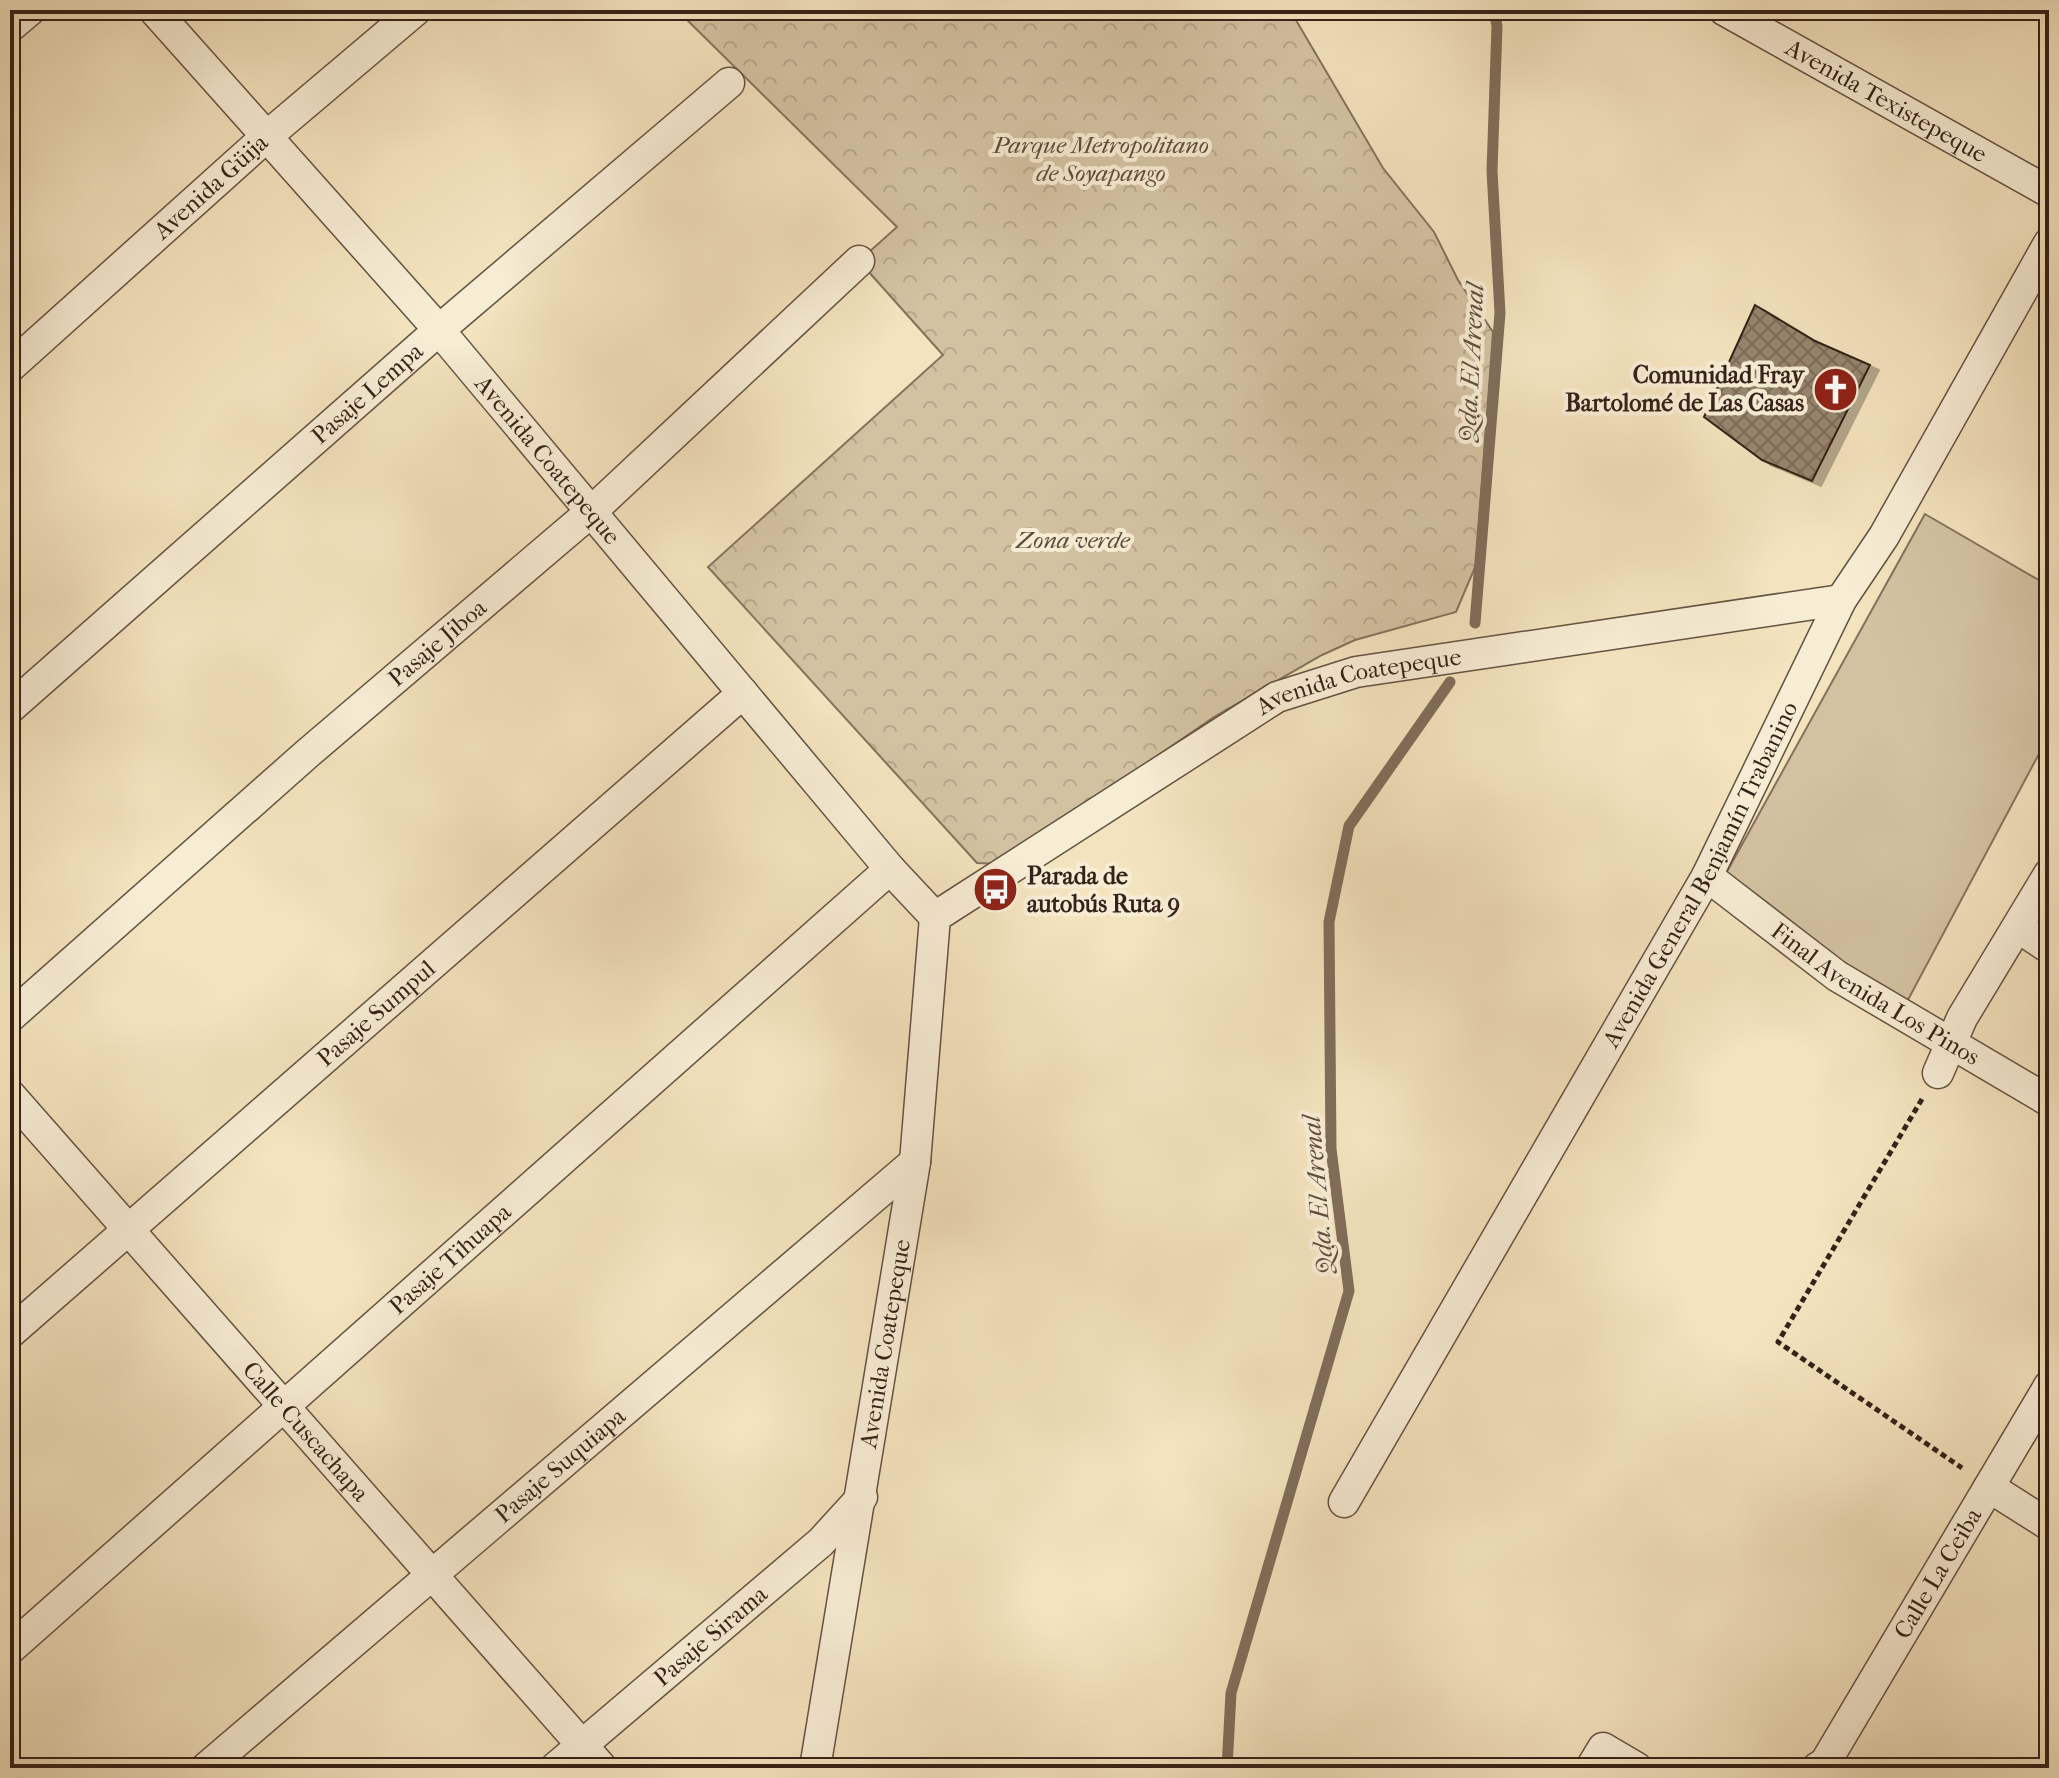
<svg xmlns="http://www.w3.org/2000/svg" width="2059" height="1778" font-family="'IM FELL French Canon',serif">
<defs>
<pattern id="park-crowns" width="20" height="18" patternUnits="userSpaceOnUse" patternTransform="scale(2)"><rect width="20" height="18" fill="#d3c2a2"/><path d="M2 6a3 3 0 1 1 6 0M12 15a3 3 0 1 1 6 0" fill="none" stroke="#b6a68b"/></pattern>
<pattern id="building-cross-hatch" width="8" height="8" patternUnits="userSpaceOnUse" patternTransform="scale(2)"><rect width="8" height="8" fill="#98866f"/><path d="M0 0l8 8M0 8l8-8" fill="none" stroke="#7d6d5a"/></pattern>
<filter id="shadow"><feDropShadow dx="9" dy="5" stdDeviation="0" flood-color="#0004"/></filter>
</defs>
<rect width="100%" height="100%" fill="#f3e3be"/>
<filter id="stains"><feTurbulence type="fractalNoise" baseFrequency=".0025" numOctaves="4"/><feColorMatrix values="0 0 0 0 .2 0 0 0 0 .09 0 0 0 0 .02 0 0 0 .5 -.17"/></filter>
<radialGradient id="worn" r=".72"><stop offset=".6" stop-color="#630" stop-opacity="0"/><stop offset="1" stop-color="#630" stop-opacity=".3"/></radialGradient>
<!-- park -->
<path fill="url(#park-crowns)" stroke="#84725e" stroke-width="2" d="M677 10H1290L1383 168 1434 232 1458 280 1493 332 1476 565 1456 612 1355 640 1322 655 1214 717 1000 864 977 863 708 567 943 355 859 261 897 227Z"/>
<!-- pitch -->
<path fill="#d3c2a2" stroke="#84725e" stroke-width="2" d="M1925 514 2049 586V735L1901 1013 1724 877Z"/>
<g fill="none" stroke-linecap="round" stroke-linejoin="round">
<!-- stream -->
<g stroke="#806e5a" stroke-width="11">
<path d="M1475 623 1500 313 1492 171 1497 26 1494 10"/>
<path d="M1227 1768 1231 1693 1349 1291 1331 1149 1329 922 1349 826 1450 682"/>
</g>
</g>
<!-- building -->
<path fill="url(#building-cross-hatch)" stroke="#352219" stroke-width="2" filter="url(#shadow)" d="M1755 305 1815 341 1870 365 1812 481 1762 460 1704 417Z"/>
<g fill="none" stroke-linecap="round" stroke-linejoin="round">
<defs>
<g id="street">
<path id="s1" d="M154 10 439 330 890 869 935 917"/>
<path id="s2" d="M1724 10 2049 192"/>
<path d="M10 27 30 10"/>
<path id="s3" d="M10 367 266 137 416 10"/>
<path id="s4" d="M10 708 439 330 729 83"/>
<path id="s5" d="M1707 876 1837 976 2049 1101"/>
<path d="M2019 928 2049 948"/>
<path id="s6" d="M10 1017 308 753 592 511 859 261"/>
<path d="M1938 1073 1962 1018 2049 874"/>
<path id="s7" d="M10 1095 602 1768"/>
<path id="s8" d="M10 1333 743 693"/>
<path d="M1989 1487 2049 1525"/>
<path id="s9" d="M1344 1502 1707 876 1841 600 1884 536 2049 243"/>
<path id="s10" d="M10 1649 890 869"/>
<path id="s11" d="M206 1768 915 1162"/>
<path id="s12" d="M555 1768 821 1542 862 1497"/>
<path id="s13" d="M815 1768 915 1162 935 917 1277 697 1356 672 1841 600"/>
<path d="M1591 1768 1603 1748 1637 1768"/>
<path id="s14" d="M1817 1768 1825 1763 2049 1386"/>
</g>
</defs>
<!-- street casing -->
<use href="#street" stroke="#645242" stroke-width="33"/>
<!-- path -->
<path stroke="#352219" stroke-width="5" stroke-dasharray="6 4" stroke-linecap="butt" d="M1922 1099 1778 1342 1962 1468"/>
<!-- street -->
<use href="#street" stroke="#f7edd5" stroke-width="30"/>
</g>
<!-- icons -->
<defs>
<symbol id="church-disc" viewBox="-11 -11 22 22"><circle r="9.5" fill="#8f2418" stroke="#f7edd5"/><path d="M-1.2-6h2.4v3.5h3.3v2.4h-3.3V6h-2.4V-.1h-3.3v-2.4h3.3Z" fill="#fff"/></symbol>
<symbol id="bus-disc" viewBox="-11 -11 22 22"><circle r="9.5" fill="#8f2418" stroke="#f7edd5"/><path d="M-5-6H5V4H4V6H2V4H-2V6H-4V4H-5ZM-3.5-4V0h7V-4ZM-3.5 1.2v1.5H-2V1.2ZM2 1.2v1.5H3.5V1.2Z" fill="#fff"/></symbol>
</defs>
<g fill-rule="evenodd">
<use href="#church-disc" x="1810" y="364" width="51" height="51"/>
<use href="#bus-disc" x="970" y="864" width="51" height="51"/>
</g>
<g text-anchor="middle" dominant-baseline="central" stroke-width="8" stroke-linejoin="round" paint-order="stroke">
<!-- street labels -->
<g font-size="24" fill="#352219" stroke="#f7edd5">
<text stroke="none"><textPath href="#s2" startOffset="186">Avenida Texistepeque</textPath></text>
<text stroke="none"><textPath href="#s3" startOffset="270">Avenida Güija</textPath></text>
<text stroke="none"><textPath href="#s4" startOffset="476">Pasaje Lempa</textPath></text>
<text stroke="none"><textPath href="#s1" startOffset="598">Avenida Coatepeque</textPath></text>
<text stroke="none"><textPath href="#s6" startOffset="568">Pasaje Jiboa</textPath></text>
<text stroke="none"><textPath href="#s13" startOffset="1350">Avenida Coatepeque</textPath></text>
<text stroke="none"><textPath href="#s9" startOffset="722">Avenida General Benjamín Trabanino</textPath></text>
<text stroke="none"><textPath href="#s5" startOffset="206">Final Avenida Los Pinos</textPath></text>
<text stroke="none"><textPath href="#s8" startOffset="486">Pasaje Sumpul</textPath></text>
<text stroke="none"><textPath href="#s10" startOffset="588">Pasaje Tihuapa</textPath></text>
<text stroke="none"><textPath href="#s13" startOffset="430">Avenida Coatepeque</textPath></text>
<text stroke="none"><textPath href="#s7" startOffset="448">Calle Cuscachapa</textPath></text>
<text stroke="none"><textPath href="#s11" startOffset="466">Pasaje Suquiapa</textPath></text>
<text stroke="none"><textPath href="#s14" startOffset="230">Calle La Ceiba</textPath></text>
<text stroke="none"><textPath href="#s12" startOffset="204">Pasaje Sirama</textPath></text>
</g>
<!-- park labels -->
<g font-size="24" font-style="italic" fill="#5c4a3b" stroke="#f7edd5">
<text x="1101" y="145">Parque Metropolitano<tspan x="1101" dy="28">de Soyapango</tspan></text>
<text x="1073" y="540">Zona verde</text>
</g>
<!-- poi labels -->
<g font-size="24" font-weight="bold" fill="#352219" stroke="#f7edd5" text-anchor="end">
<text x="1804" y="375">Comunidad Fray<tspan x="1804" dy="28">Bartolomé de Las Casas</tspan></text>
<text x="1027" y="876" text-anchor="start">Parada de<tspan x="1027" dy="28">autobús Ruta 9</tspan></text>
</g>
<!-- water labels -->
<g font-size="26" font-style="italic" fill="#614e3f" stroke="#f7edd5">
<text transform="translate(1471 363) rotate(-87)">Qda. El Arenal</text>
<text transform="translate(1318 1195) rotate(-95)">Qda. El Arenal</text>
</g>
</g>
<!-- margin -->
<rect width="2059" height="1778" fill="none" stroke="#f3e3be" stroke-width="40"/>
<rect x="12" y="12" width="2035" height="1754" fill="none" stroke="#352219" stroke-width="4"/>
<rect x="20" y="20" width="2019" height="1738" fill="none" stroke="#352219" stroke-width="2"/>
<rect width="100%" height="100%" filter="url(#stains)"/>
<rect width="100%" height="100%" fill="url(#worn)"/>
</svg>
